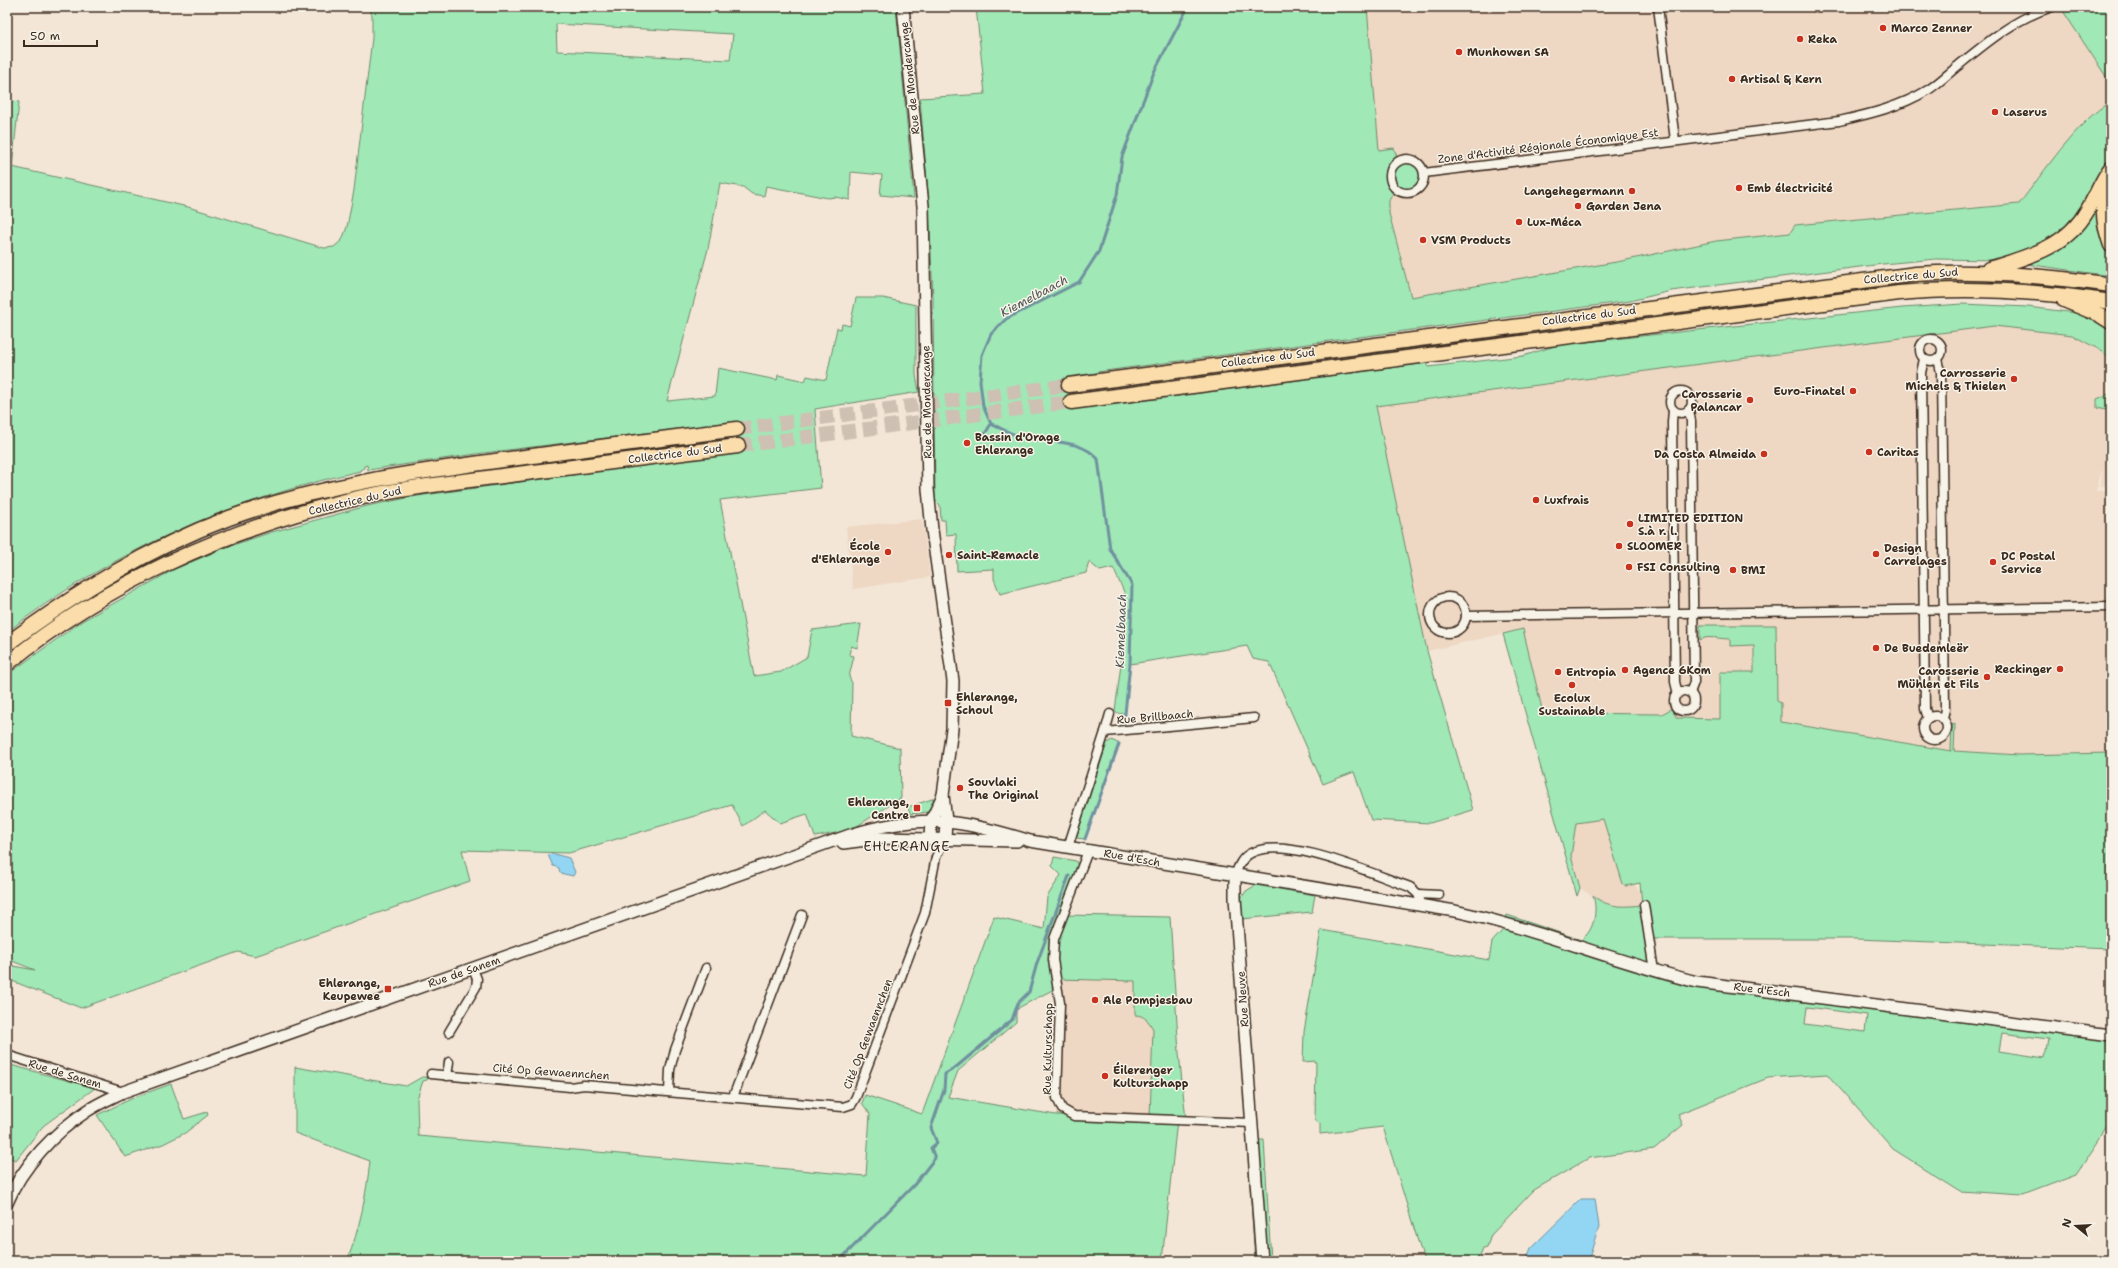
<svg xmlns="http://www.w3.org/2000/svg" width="2118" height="1268" font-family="'Shantell Sans',sans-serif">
<rect width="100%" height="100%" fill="#f3e6d7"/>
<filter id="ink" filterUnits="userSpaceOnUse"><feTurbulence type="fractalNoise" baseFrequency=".025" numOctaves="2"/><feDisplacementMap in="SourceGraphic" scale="8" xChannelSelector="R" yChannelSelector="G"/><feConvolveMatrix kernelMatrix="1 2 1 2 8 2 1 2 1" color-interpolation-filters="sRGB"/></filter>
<g filter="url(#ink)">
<!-- built -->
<g fill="#eed7c3">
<path d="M1367 7H2063L2111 83V102L2094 113 2080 127 2019 204 1795 225 1790 233 1716 241 1622 261 1411 297 1388 206 1395 188 1424 173 1419 163 1409 158 1398 161 1379 150Z"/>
<path d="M1994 326 2072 335 2102 351 2111 361V393L2097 399V407L2111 411V486H2101L2102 469 2096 491H2111V753L2019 755 1954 751V724L1952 725 1951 751 1781 722V703L1777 701 1776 625 1704 636H1710L1714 639H1730V646L1754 645V672H1720V719L1677 718 1671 709 1662 714 1543 713 1523 629 1427 651 1376 406Z"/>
<path d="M922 519 930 577 853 589 846 527Z"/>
<path d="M1603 819 1623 884 1626 886 1634 884 1640 892 1642 905 1623 907 1603 904 1580 888 1571 856 1576 823Z"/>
<path d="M1057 979 1135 981V1014L1140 1015 1149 1021 1153 1029 1150 1118 1056 1115Z"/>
</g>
<!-- green -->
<g fill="#a0e8b6" stroke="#6e896a" fill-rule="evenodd">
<path d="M369 7H896L914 198 880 195 882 175 851 172 850 200 835 197 828 198 766 186 764 196 752 194 743 187 720 183 708 249 667 401 715 396 718 368 777 380 778 375 805 381 807 376 826 380 837 328 841 329 842 324 850 326 856 298H883L916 305V375L919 392 815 409 821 488 720 500 754 676 781 672 807 657 812 630 861 624 857 648 851 646 849 655 854 656 849 677 852 683 851 736 900 748 901 798 851 830 815 837 807 814 780 823 765 810 743 826 732 805 569 853 462 850 470 881 255 956 238 952 81 1008 7 979 8 965 35 970 7 959V675L82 621 175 569 224 548 272 532 367 506 417 496 741 452 737 422 483 453 368 470 367 465 364 466V468L360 470V471C232 500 111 551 7 632V100L19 102 12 167 188 207 324 248 334 247 342 240 347 227 354 190 372 38V15ZM556 24 733 34 730 60 557 51Z"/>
<path d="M976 7H1367L1379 150 1394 148 1398 161C1435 147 1430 209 1395 188L1389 201V213L1411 297 1622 261 1716 241 1790 233 1795 225 2019 204C2041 176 2081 116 2111 102V161L2071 226 2037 249 1996 260 1936 259 1883 264 1671 291 1630 301 1097 372 1096 373 1067 377 1071 408 1100 404 1101 406 1428 363V367L1523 356 1558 345 1902 308 1963 304 2028 307 2084 314 2111 327V361L2102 351 2072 335 1994 326 1376 406 1427 651 1473 810 1430 823 1371 820 1354 772 1323 784 1269 662 1253 659 1247 646 1130 664 1125 713 1120 714 1115 711 1121 664 1125 594 1113 568 1100 571 1089 562 1086 573 1000 594 994 579V569L957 571 956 534 946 535 945 520H941L940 505 935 500 933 298 929 207 920 98 985 94Z"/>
<path d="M2061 7H2111V84L2065 14Z"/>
<path d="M2103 190 2105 242 2111 253V276L2019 263 2035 258Z"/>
<path d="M2111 393V411L2097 408V399Z"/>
<path d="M1700 625H1776L1777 701 1781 703V722L1951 751 1952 725 1955 724 1954 751 2019 755 2111 753V949L1857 939H1650L1654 971 2111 1035V1122L2076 1175 2023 1195 1960 1191 1893 1149 1827 1074 1768 1078 1678 1114 1683 1125 1654 1149 1589 1158 1534 1190 1491 1235 1487 1247 1483 1248 1478 1261H1424L1383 1127 1320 1134V1124L1315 1120 1316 1061 1303 1062 1304 1032 1321 930 1489 960 1492 942 1502 931 1507 915 1581 940C1594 931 1598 911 1593 896 1609 908 1623 907 1642 905L1640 883 1626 886 1623 884 1603 819 1576 823 1571 856 1580 888 1577 896 1503 634 1523 629 1543 713 1662 714 1671 709 1677 718 1720 719V672H1754V645L1730 646V639C1720 639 1706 635 1700 640ZM1807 1007 1867 1015 1865 1032 1805 1024ZM2002 1033 2048 1039 2045 1058 1999 1051Z"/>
<path d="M1112 740 1119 744 1085 839 1076 838 1107 743Z"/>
<path d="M935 798 934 807 929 812 910 814 908 807Z"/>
<path d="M1054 857 1076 861 1080 872 1064 915 1170 917 1179 1053 1186 1120H1177L1162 1261H347C360 1228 366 1196 370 1161L295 1133V1067L406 1086 422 1077H428L427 1080 423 1081 417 1099 418 1136 866 1176 870 1114 862 1103 865 1095 922 1114 994 917 1044 929 1047 897 1061 875 1052 866ZM1057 979 1135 981V1015C1144 1015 1149 1021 1153 1029L1150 1118 1056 1115 948 1097 958 1071 1016 1022V1011L1020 1007 1058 987Z"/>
<path d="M1256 885 1315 895 1312 912 1242 919 1240 900 1246 891Z"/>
<path d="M7 1064 95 1088 43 1126 16 1160 7 1157Z"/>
<path d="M171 1084 184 1119 207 1112 208 1115 185 1133 163 1144 125 1157 97 1115 135 1097Z"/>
<path d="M1247 1140H1264L1271 1261H1255Z"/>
</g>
<!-- water -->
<g fill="#92d6f4" stroke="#6f919e">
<path d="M554 854 569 858 575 872 573 876 560 873 559 868 553 866 548 855Z"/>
<path d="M1581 1199H1595L1599 1227 1588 1261H1526L1531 1248Z"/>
</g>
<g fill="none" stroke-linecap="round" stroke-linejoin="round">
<!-- stream -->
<g stroke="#6f919e" stroke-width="3">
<path d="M983 437 991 424"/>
<path d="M1124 724 1130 664 1132 585 1110 549 1098 459C1079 437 1045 444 1020 436 1010 434 1001 428 991 424L983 406 980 381 982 355 991 334 1006 319 1079 282 1099 251 1117 195 1122 157 1154 72 1188 7"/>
<path d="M1085 839 1119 744"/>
<path d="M839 1261 914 1185 935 1158 931 1148 937 1143 931 1128 944 1090 945 1074 955 1068 1012 1020 1018 1003 1029 992 1037 963 1069 876"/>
</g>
<!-- highway-tunnel -->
<g stroke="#cec0b2" stroke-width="14" stroke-dasharray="14 7" stroke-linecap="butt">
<path d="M737 429 1069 385"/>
<path d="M738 446 1071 402"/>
</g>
<defs>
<g id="street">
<path d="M1658 7 1675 140"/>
<circle cx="1407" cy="176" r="17"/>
<path d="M1424 173 1839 121C1870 114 1900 107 1928 90 1939 83 1949 73 1959 65 1987 42 2016 18 2052 7"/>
<circle cx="1931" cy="350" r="11"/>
<path d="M1924 359 1921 373 1925 709 1928 718"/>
<path d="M1938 359 1941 372 1945 709 1943 718"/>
<circle cx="1681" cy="402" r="11"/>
<path d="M1673 410 1672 422 1675 682 1678 694"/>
<path d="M1689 410 1691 421 1694 682 1690 693"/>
<circle cx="1448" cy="615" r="18"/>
<path d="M1466 616 2111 607"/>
<circle cx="1684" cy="701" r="10"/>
<circle cx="1935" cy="728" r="12"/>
<path d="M1105 732 1110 714"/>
<path d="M1068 847 1105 732 1254 718"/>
<path d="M1088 851 1054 939 1053 960 1060 1003 1057 1098 1062 1109 1074 1116 1252 1123"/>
<path d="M1235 875C1238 867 1242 857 1251 853 1287 835 1372 874 1410 887L1418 894 1422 906"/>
<path d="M1418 894 1439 895"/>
<path d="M1644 905 1654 971"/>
<path d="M449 1032 476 987 477 979 473 969"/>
<path d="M7 1055 123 1092"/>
<path d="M431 1074 570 1087 584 1085 843 1107 852 1104 856 1097 925 913 936 857 945 838"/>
<path d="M447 1076 449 1062"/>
<path d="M669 1092 670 1070 675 1050 706 968"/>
<path d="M733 1097 802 915"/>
</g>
<g id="secondary">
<path d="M903 7 923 206 928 489 932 530 953 681 952 729 943 795 946 821 945 838"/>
<path d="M930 838 931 821 943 795"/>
<path d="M843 843 882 838 1017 841"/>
<path d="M1235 875V898L1262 1261"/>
<path d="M7 1203C22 1166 55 1132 87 1111 99 1103 111 1098 123 1092L850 835C921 813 960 819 1030 841L1455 911C1537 929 1615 962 1697 982L2111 1035"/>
</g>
<g id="highway">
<path d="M2111 182C2100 203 2103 223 2111 245"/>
<path d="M1989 269C2027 257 2066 248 2087 211 2096 197 2101 181 2111 168"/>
<path d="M2064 300 2100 315 2111 322"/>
<path d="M1069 385 1916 274C1982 270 2046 276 2111 285"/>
<path d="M1071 402 1899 293C1971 286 2040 291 2111 302"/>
<path d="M7 644C76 593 148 548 229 518 320 485 414 472 510 459 585 449 661 439 737 429"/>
<path d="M7 664C104 584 227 529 349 500 402 488 456 482 510 475 586 466 662 456 738 446"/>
</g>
</defs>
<!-- street casing -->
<use href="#street" stroke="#3b2a1e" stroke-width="11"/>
<!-- secondary casing -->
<use href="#secondary" stroke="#3b2a1e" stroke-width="14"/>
<!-- highway casing -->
<use href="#highway" stroke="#3b2a1e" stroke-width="17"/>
<!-- street -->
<use href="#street" stroke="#f7f3e8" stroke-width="8"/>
<!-- secondary -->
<use href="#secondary" stroke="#f7f3e8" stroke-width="11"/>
<!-- highway -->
<use href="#highway" stroke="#faddab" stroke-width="14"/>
</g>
</g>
<!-- markers -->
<g fill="#c8321e" stroke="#f7f3e8" stroke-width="1.5">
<circle cx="1883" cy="28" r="4"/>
<circle cx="1800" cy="39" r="4"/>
<circle cx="1459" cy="52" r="4"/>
<circle cx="1732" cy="79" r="4"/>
<circle cx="1995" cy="112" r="4"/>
<circle cx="1739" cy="188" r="4"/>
<circle cx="1632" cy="191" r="4"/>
<circle cx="1578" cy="206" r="4"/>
<circle cx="1519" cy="222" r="4"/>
<circle cx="1423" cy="240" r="4"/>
<circle cx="2014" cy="379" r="4"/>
<circle cx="1853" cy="391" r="4"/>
<circle cx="1750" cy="400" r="4"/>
<circle cx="967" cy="443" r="4"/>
<circle cx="1869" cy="452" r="4"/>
<circle cx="1764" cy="454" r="4"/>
<circle cx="1536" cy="500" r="4"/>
<circle cx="1630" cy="524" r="4"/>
<circle cx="1619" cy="546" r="4"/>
<circle cx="888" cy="552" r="4"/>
<circle cx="1876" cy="554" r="4"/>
<circle cx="949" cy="555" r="4"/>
<circle cx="1993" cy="562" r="4"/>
<circle cx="1629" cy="567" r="4"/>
<circle cx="1733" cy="570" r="4"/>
<circle cx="1876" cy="648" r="4"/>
<circle cx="2060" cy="669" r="4"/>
<circle cx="1625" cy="670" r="4"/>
<circle cx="1558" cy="672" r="4"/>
<circle cx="1987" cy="677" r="4"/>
<circle cx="1572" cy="685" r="4"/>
<rect x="944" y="699" width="8" height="8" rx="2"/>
<circle cx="960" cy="788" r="4"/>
<rect x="913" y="804" width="8" height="8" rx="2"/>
<rect x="384" y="985" width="8" height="8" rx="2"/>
<circle cx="1095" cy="1000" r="4"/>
<circle cx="1105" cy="1076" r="4"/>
</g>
<g text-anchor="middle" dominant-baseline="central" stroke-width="3" stroke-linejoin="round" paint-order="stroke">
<!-- poi labels -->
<g font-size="11" font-weight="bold" fill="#3b2a1e" stroke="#f7f3e8" text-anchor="start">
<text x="1891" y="28">Marco Zenner</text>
<text x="1808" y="39">Reka</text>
<text x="1467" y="52">Munhowen SA</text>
<text x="1740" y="79">Artisal &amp; Kern</text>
<text x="2003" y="112">Laserus</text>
<text x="1747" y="188">Emb électricité</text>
<text x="1624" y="191" text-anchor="end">Langehegermann</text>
<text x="1586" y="206">Garden Jena</text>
<text x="1527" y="222">Lux-Méca</text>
<text x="1431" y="240">VSM Products</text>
<text x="2006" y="373" text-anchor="end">Carrosserie<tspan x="2006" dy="13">Michels &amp; Thielen</tspan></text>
<text x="1845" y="391" text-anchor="end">Euro-Finatel</text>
<text x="1742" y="394" text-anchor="end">Carosserie<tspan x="1742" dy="13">Palancar</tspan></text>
<text x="975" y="437">Bassin d'Orage<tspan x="975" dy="13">Ehlerange</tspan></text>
<text x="1877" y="452">Caritas</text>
<text x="1756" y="454" text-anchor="end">Da Costa Almeida</text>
<text x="1544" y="500">Luxfrais</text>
<text x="1638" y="518">LIMITED EDITION<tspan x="1638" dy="13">S.à r. l.</tspan></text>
<text x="880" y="546" text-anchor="end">École<tspan x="880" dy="13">d'Ehlerange</tspan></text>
<text x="1627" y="546">SLOOMER</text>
<text x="1884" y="548">Design<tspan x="1884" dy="13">Carrelages</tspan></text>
<text x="957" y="555">Saint-Remacle</text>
<text x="2001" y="556">DC Postal<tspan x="2001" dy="13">Service</tspan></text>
<text x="1637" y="567">FSI Consulting</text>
<text x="1741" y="570">BMI</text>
<text x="1884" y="648">De Buedemleër</text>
<text x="2052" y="669" text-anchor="end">Reckinger</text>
<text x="1633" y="670">Agence 6Kom</text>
<text x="1979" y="671" text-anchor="end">Carosserie<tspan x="1979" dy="13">Mühlen et Fils</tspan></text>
<text x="1566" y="672">Entropia</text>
<text x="956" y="697">Ehlerange,<tspan x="956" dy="13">Schoul</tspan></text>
<text x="1572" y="698" text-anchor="middle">Ecolux<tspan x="1572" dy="13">Sustainable</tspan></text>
<text x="968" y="782">Souvlaki<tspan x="968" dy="13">The Original</tspan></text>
<text x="909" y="802" text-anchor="end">Ehlerange,<tspan x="909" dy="13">Centre</tspan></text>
<text x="380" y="983" text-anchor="end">Ehlerange,<tspan x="380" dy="13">Keupewee</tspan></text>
<text x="1103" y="1000">Ale Pompjesbau</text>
<text x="1113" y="1070">Éilerenger<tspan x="1113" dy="13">Kulturschapp</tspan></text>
</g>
<!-- street labels -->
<g font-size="11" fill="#3b2a1e" stroke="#f7f3e8">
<text transform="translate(910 78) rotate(-96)">Rue de Mondercange</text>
<text transform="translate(1548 146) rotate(-7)">Zone d'Activité Régionale Économique Est</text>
<text transform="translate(1911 276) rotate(-5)">Collectrice du Sud</text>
<text transform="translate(1589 316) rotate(-7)">Collectrice du Sud</text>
<text transform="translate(1268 358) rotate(-7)">Collectrice du Sud</text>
<text transform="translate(927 402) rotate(-91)">Rue de Mondercange</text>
<text transform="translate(675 454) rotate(-7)">Collectrice du Sud</text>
<text transform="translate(355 501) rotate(-13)">Collectrice du Sud</text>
<text transform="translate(1155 717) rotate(-5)">Rue Brillbaach</text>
<text transform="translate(1132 858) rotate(10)">Rue d'Esch</text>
<text transform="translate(464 972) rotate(-19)">Rue de Sanem</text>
<text transform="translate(1762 990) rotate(7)">Rue d'Esch</text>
<text transform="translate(1243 999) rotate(-94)">Rue Neuve</text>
<text transform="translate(868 1034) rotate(-69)">Cité Op Gewaennchen</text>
<text transform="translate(1048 1049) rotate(-89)">Rue Kulturschapp</text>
<text transform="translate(551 1072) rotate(4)">Cité Op Gewaennchen</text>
<text transform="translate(65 1074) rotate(17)">Rue de Sanem</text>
</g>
<!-- water labels -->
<g font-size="12" font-style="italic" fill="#515554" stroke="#f7f3e8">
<text transform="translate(1034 296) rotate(-28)">Kiemelbaach</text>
<text transform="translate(1121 631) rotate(-88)">Kiemelbaach</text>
</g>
<!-- quarter labels -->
<g font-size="13" letter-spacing="1" fill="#3b2a1e" stroke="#f7f3e8">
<text x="907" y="846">EHLERANGE</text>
</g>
</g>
<!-- margin -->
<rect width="2118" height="1268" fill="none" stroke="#f7f3e8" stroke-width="24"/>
<rect x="12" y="12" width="2094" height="1244" fill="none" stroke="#3b2a1e" stroke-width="1.5" filter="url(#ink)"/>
<!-- north arrow -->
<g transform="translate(2076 1226) rotate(288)" stroke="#f7f3e8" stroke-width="3" paint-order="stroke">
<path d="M0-3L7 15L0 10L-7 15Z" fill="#3b2a1e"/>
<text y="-6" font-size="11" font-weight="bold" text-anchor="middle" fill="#3b2a1e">N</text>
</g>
<!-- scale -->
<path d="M24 40v6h73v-6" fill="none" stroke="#3b2a1e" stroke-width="2"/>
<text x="30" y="40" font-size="12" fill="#3b2a1e" stroke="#f7f3e8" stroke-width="3" paint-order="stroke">50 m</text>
</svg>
